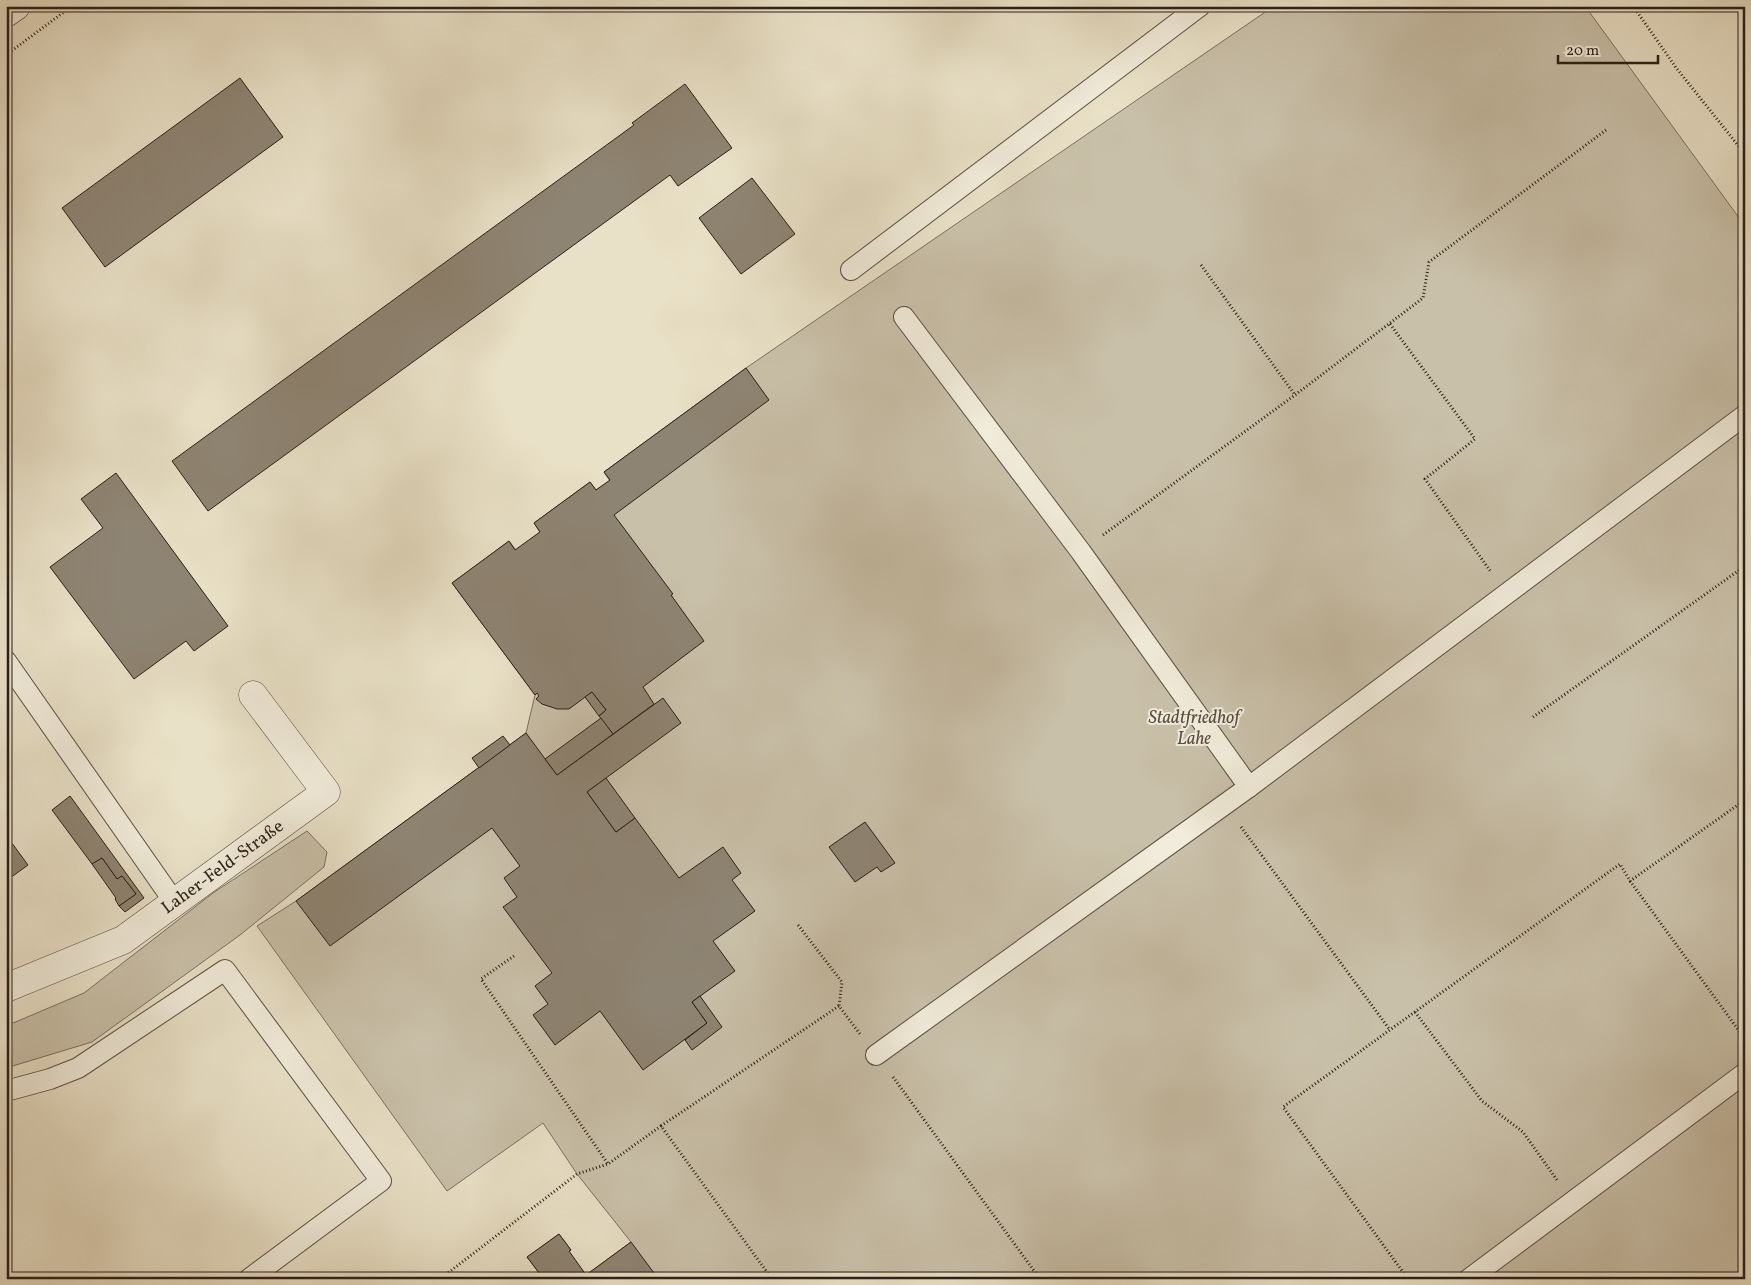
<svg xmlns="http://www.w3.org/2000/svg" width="1751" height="1285" font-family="Vollkorn,serif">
<rect width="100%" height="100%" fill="#e9e1c7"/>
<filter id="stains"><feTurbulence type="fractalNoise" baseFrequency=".004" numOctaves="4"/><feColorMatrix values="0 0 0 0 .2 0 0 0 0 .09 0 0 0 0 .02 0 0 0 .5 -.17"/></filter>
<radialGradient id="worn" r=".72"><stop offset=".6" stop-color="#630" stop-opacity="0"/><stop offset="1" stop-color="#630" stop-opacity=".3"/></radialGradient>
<!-- green -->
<g fill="#c9c0a9" stroke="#7a7061">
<path d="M1274 6H1585L1745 226V1279H541L542 1277 527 1257 559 1234 571 1250 569 1252 586 1275 631 1242 577 1174 543 1123 447 1191 257 926 296 901 526 733 535 695 452 583 509 541 516 550 540 532 534 523 590 482 596 490 610 481 604 472 746 368Z"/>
<path d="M307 831 327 852 324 867 240 935 92 1042 6 1068V1026L84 993 213 893Z"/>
</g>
<!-- building -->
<g fill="#8e8473" stroke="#2b1f19">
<path d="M240 78 283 137 105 267 62 208Z"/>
<path d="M685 84 732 148 678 186 670 175 208 511 172 461 634 125 632 123Z"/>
<path d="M752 178 795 234 741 274 699 218Z"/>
<path d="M746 368 769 400 614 515 673 594 671 595 704 641 643 687 654 704 613 734 599 716 606 710 592 692 569 709H557L542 704 536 699 539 696 537 693 535 695 452 583 509 541 515 550 533 537 540 532 534 523 590 482 596 490 610 480 604 472Z"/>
<path d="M116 473 228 626 194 651 186 641 134 679 50 567 103 528 81 499Z"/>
<path d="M592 692 606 710 599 716 585 697Z"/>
<path d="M663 698 681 723 587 792 616 832 635 818 679 878 723 847 741 873 732 880 755 911 713 941 735 971 692 1002 707 1023 643 1070 600 1011 555 1045 533 1015 548 1004 535 986 552 973 503 907 517 897 504 878 520 866 492 828 330 946 296 901 526 733 557 775Z"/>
<path d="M601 718 613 734 557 775 545 759Z"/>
<path d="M503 736 510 745 479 768 472 758Z"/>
<path d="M606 778 635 818 616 832 587 792Z"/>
<path d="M70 796 144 898 125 912 119 906 136 894 122 876 117 879 102 858 92 864 52 810Z"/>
<path d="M865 822 895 863 881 872 877 867 855 882 829 847Z"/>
<path d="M6 835 28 865 6 881Z"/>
<path d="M102 858 117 879 122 876 136 894 119 906 115 899 116 898 92 864Z"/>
<path d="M700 996 722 1027 692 1050 685 1040 707 1023 692 1002Z"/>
<path d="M559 1234 571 1250 569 1251 586 1275 631 1242 657 1277 654 1279H541L543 1278 527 1257Z"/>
</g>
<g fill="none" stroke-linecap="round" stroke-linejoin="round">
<defs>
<g id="service">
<path d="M851 270 1200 6"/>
<path d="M904 317 1081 552 1249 787"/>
<path d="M6 661 175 903"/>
<path d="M876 1055 1249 787 1745 415"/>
<path d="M6 1091 50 1079 78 1068 225 970 381 1181 249 1279"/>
<path d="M1469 1279 1745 1073"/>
</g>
<g id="minor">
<path id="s1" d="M6 988 123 940 326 792 253 695"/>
</g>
<path id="secondary" d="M6 13 16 6"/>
</defs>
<!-- service casing -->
<use href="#service" stroke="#5a5044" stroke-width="22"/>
<!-- minor casing -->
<use href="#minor" stroke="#5a5044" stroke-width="29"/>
<!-- secondary casing -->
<use href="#secondary" stroke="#2b1f19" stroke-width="29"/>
<!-- path -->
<g stroke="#2b1f19" stroke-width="3" stroke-dasharray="1 2.5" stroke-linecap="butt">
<path d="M1633 6 1677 69 1745 154"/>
<path d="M6 55 72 6"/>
<path d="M1201 265 1295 395"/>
<path d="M1390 324 1475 439 1425 479 1491 572"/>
<path d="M1103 535 1295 395 1423 298 1429 262 1606 130"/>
<path d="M1533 717 1745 566"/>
<path d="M1241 827 1390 1030"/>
<path d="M1630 881 1745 1039"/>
<path d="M798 925 842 982 839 1006"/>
<path d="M514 956 481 979 608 1164"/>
<path d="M1415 1012 1482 1101 1523 1132 1557 1180"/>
<path d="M893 1077 1040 1279"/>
<path d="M661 1126 839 1006 860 1034"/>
<path d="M440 1279 577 1174 608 1164 661 1126 772 1279"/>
<path d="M1408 1279 1283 1107 1620 864 1630 881 1745 800"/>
</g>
<!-- service -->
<use href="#service" stroke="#f1ecdb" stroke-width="20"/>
<!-- minor -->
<use href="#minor" stroke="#f1ecdb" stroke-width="28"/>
<!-- secondary -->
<use href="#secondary" stroke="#f1ecdb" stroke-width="28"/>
</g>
<g text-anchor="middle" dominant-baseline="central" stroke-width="4" stroke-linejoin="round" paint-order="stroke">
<!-- park labels -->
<g font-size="18" font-style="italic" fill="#5a4f44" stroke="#f1ecdb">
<text x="1194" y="718">Stadtfriedhof<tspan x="1194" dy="21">Lahe</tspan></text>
</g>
<!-- street labels -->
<g font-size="18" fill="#2b1f19" stroke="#f1ecdb">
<text stroke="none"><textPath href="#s1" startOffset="250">Laher-Feld-Straße</textPath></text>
</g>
</g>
<!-- margin -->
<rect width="1751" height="1285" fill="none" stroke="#e9e1c7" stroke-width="25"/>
<rect x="8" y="8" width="1736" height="1270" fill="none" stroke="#2b1f19" stroke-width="2.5"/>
<rect x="12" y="12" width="1726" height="1260" fill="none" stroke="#2b1f19"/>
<!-- scale -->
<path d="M1558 55v8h100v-8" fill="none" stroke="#2b1f19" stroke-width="2.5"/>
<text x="1566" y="55" font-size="15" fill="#2b1f19" stroke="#f1ecdb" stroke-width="4" paint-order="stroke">20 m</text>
<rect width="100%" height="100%" filter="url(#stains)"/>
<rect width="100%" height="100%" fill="url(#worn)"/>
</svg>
